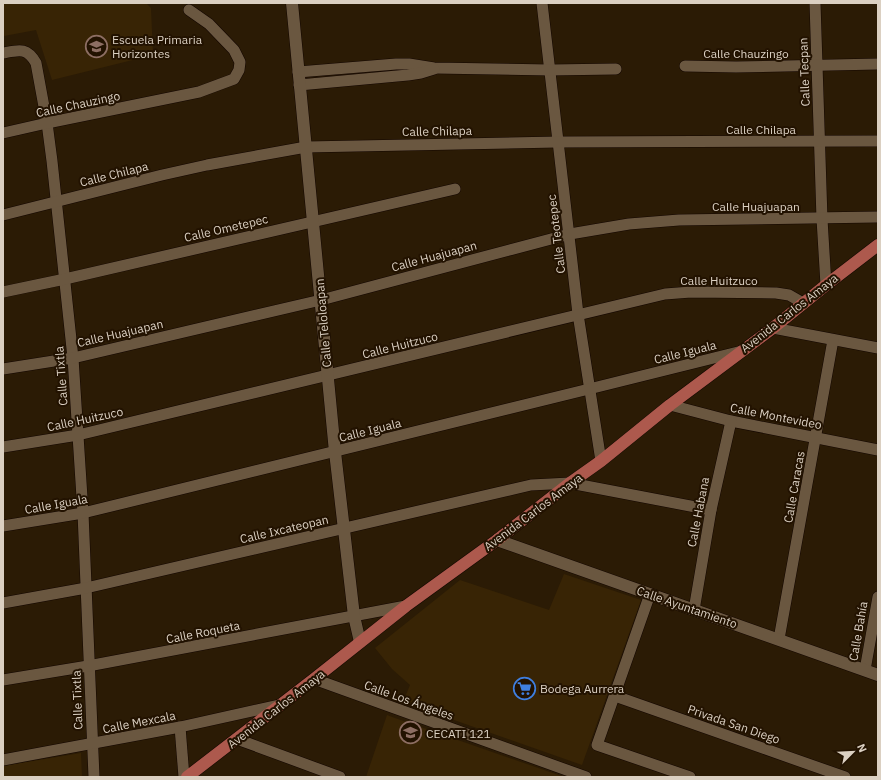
<svg xmlns="http://www.w3.org/2000/svg" width="881" height="780" font-family="'IBM Plex Sans',sans-serif">
<rect width="100%" height="100%" fill="#2b1b05"/>
<!-- built -->
<g fill="#382405">
<path d="M3 3H146L151 8 153 55 52 80 36 30 4 36Z"/>
<path d="M564 574 641 600 582 765 403 702 410 685 392 669 375 648 460 580 549 610Z"/>
<path d="M387 715 395 718 564 777H366Z"/>
<path d="M81 753 82 777H3V766Z"/>
</g>
<g fill="none" stroke-linecap="round" stroke-linejoin="round">
<defs>
<g id="street">
<path d="M542 3 578 314 601 461"/>
<path d="M815 3 822 219 826 285"/>
<path d="M3 53C19 50 27 47 36 63L47 123 52 161 73 358 83 513 94 777"/>
<path d="M685 66 736 67 878 64"/>
<path d="M298 72 396 64H409L434 68 550 70 616 69"/>
<path d="M299 85 408 75 421 73 434 69"/>
<path d="M3 133 47 123 199 92 234 79 239 70 240 62 234 50 209 24 189 10"/>
<path d="M3 215 162 175 207 165 306 147 558 142 878 141"/>
<path d="M3 292 65 279 455 189"/>
<path d="M773 328 878 348"/>
<path d="M3 369 73 358 321 300 570 234 629 224 679 220 878 217"/>
<path d="M670 405 731 421 878 450"/>
<path d="M3 447 78 435 665 294 691 292 776 293 789 295 803 303"/>
<path d="M3 526 83 513 589 389 742 351"/>
<path d="M650 594 597 745 690 777"/>
<path d="M3 603 86 588 531 485 570 483 711 510"/>
<path d="M694 610 711 510 731 421"/>
<path d="M779 639 833 340"/>
<path d="M865 670 878 597"/>
<path d="M314 679 586 777"/>
<path d="M3 680 88 666 406 606"/>
<path d="M615 696 845 777"/>
<path d="M180 727 184 777"/>
<path d="M237 739 340 777"/>
<path d="M3 760 180 727 279 705"/>
</g>
<g id="secondary">
<path d="M292 3 335 452 354 616 360 642"/>
<path d="M497 540 878 675"/>
</g>
<path id="primary" d="M187 777 314 679 406 606 497 540 570 483 601 461 670 405 773 328 826 285 878 245"/>
</defs>
<!-- street casing -->
<use href="#street" stroke="#130600" stroke-width="12"/>
<!-- secondary casing -->
<use href="#secondary" stroke="#130600" stroke-width="13"/>
<!-- primary casing -->
<use href="#primary" stroke="#130600" stroke-width="13"/>
<!-- street -->
<use href="#street" stroke="#6a5740" stroke-width="11"/>
<!-- secondary -->
<use href="#secondary" stroke="#6a5740" stroke-width="12"/>
<!-- primary -->
<use href="#primary" stroke="#ad594d" stroke-width="12"/>
</g>
<!-- icons -->
<defs>
<symbol id="school-ring" viewBox="-11 -11 22 22"><circle r="9.5" fill="#221200" stroke="#8d6e63" stroke-width="1.5"/><path d="M0-5L7-2L0 1L-7-2ZM-4 1L0 2.5L4 1V4Q0 6-4 4Z" fill="#8d6e63"/></symbol>
<symbol id="supermarket-ring" viewBox="-11 -11 22 22"><circle r="9.5" fill="#221200" stroke="#3f7fe0" stroke-width="1.5"/><path d="M-6-5.5h2.5l.6 2H6L4.5 2H-2.5L-4.4-4H-6ZM-1.5 3.2a1.3 1.3 0 1 0 .1 0ZM3 3.2a1.3 1.3 0 1 0 .1 0Z" fill="#3f7fe0"/></symbol>
</defs>
<g fill-rule="evenodd">
<use href="#school-ring" x="84" y="34" width="25" height="25"/>
<use href="#supermarket-ring" x="512" y="676" width="25" height="25"/>
<use href="#school-ring" x="398" y="720" width="25" height="25"/>
</g>
<g text-anchor="middle" dominant-baseline="central" stroke-width="4" stroke-linejoin="round" paint-order="stroke">
<!-- poi labels -->
<g font-size="12" fill="#dbd0c2" stroke="#221200" text-anchor="start">
<text x="112" y="39">Escuela Primaria<tspan x="112" dy="14">Horizontes</tspan></text>
<text x="540" y="688">Bodega Aurrera</text>
<text x="426" y="733">CECATI 121</text>
</g>
<!-- street labels -->
<g font-size="12" fill="#dbd0c2" stroke="#221200">
<text x="746" y="53">Calle Chauzingo</text>
<text transform="translate(804 72) rotate(-92)">Calle Tecpan</text>
<text transform="translate(78 104) rotate(-12)">Calle Chauzingo</text>
<text x="761" y="129">Calle Chilapa</text>
<text transform="translate(437 131) rotate(-1)">Calle Chilapa</text>
<text transform="translate(114 174) rotate(-14)">Calle Chilapa</text>
<text x="756" y="206">Calle Huajuapan</text>
<text transform="translate(226 228) rotate(-13)">Calle Ometepec</text>
<text transform="translate(556 234) rotate(-97)">Calle Teotepec</text>
<text transform="translate(434 256) rotate(-15)">Calle Huajuapan</text>
<text x="719" y="280">Calle Huitzuco</text>
<text transform="translate(789 313) rotate(-38)">Avenida Carlos Amaya</text>
<text transform="translate(323 323) rotate(-95)">Calle Teloloapan</text>
<text transform="translate(120 333) rotate(-13)">Calle Huajuapan</text>
<text transform="translate(400 345) rotate(-14)">Calle Huitzuco</text>
<text transform="translate(685 352) rotate(-14)">Calle Iguala</text>
<text transform="translate(61 376) rotate(-94)">Calle Tixtla</text>
<text transform="translate(776 416) rotate(11)">Calle Montevideo</text>
<text transform="translate(85 419) rotate(-12)">Calle Huitzuco</text>
<text transform="translate(370 430) rotate(-14)">Calle Iguala</text>
<text transform="translate(794 487) rotate(-80)">Calle Caracas</text>
<text transform="translate(56 504) rotate(-10)">Calle Iguala</text>
<text transform="translate(533 512) rotate(-37)">Avenida Carlos Amaya</text>
<text transform="translate(698 512) rotate(-79)">Calle Habana</text>
<text transform="translate(284 529) rotate(-13)">Calle Ixcateopan</text>
<text transform="translate(687 607) rotate(19)">Calle Ayuntamiento</text>
<text transform="translate(858 631) rotate(-80)">Calle Bahía</text>
<text transform="translate(203 632) rotate(-11)">Calle Roqueta</text>
<text transform="translate(77 700) rotate(-92)">Calle Tixtla</text>
<text transform="translate(409 700) rotate(20)">Calle Los Ángeles</text>
<text transform="translate(276 709) rotate(-38)">Avenida Carlos Amaya</text>
<text transform="translate(139 722) rotate(-11)">Calle Mexcala</text>
<text transform="translate(734 724) rotate(19)">Privada San Diego</text>
</g>
</g>
<!-- border -->
<rect width="881" height="780" fill="none" stroke="#dbd0c2" stroke-width="8"/>
<!-- north arrow -->
<g transform="translate(853 752) rotate(66)" stroke="#221200" stroke-width="3" paint-order="stroke">
<path d="M0-3L7 15L0 10L-7 15Z" fill="#dbd0c2"/>
<text y="-6" font-size="11" font-weight="bold" text-anchor="middle" fill="#dbd0c2">N</text>
</g>
</svg>
